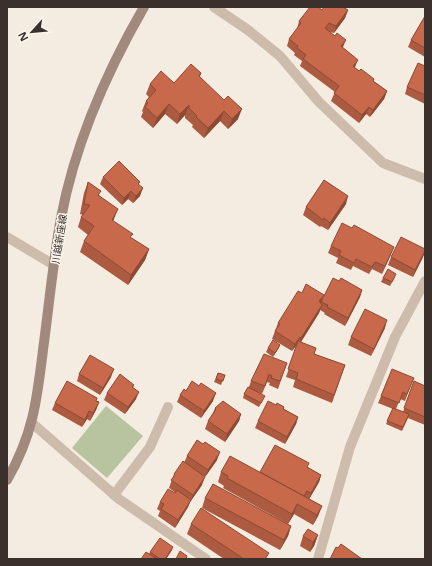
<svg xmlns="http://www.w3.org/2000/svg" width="432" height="566" font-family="'Noto Sans','Noto Sans JP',sans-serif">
<rect width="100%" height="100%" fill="#f4ebe1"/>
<!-- green -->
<path fill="#b8c4a0" d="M106 406 143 436 107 478 72 448Z"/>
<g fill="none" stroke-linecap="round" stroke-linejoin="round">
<!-- minor -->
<g stroke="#cdbbac" stroke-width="10">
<path d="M214 7 248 30 280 56 319 102 383 163 425 179"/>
<path d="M7 237 54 265"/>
<path d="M32 423 119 499 206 559"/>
<path d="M114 495 150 447 168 407"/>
<path d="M318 559 350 447 395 337 425 281"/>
</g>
<!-- secondary -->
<path stroke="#a18a7d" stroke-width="10" d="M7 480C33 435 37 400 43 350 49 306 53 261 61 218 75 143 106 73 144 7"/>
</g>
<!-- wall -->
<g fill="#ac5a40">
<path d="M322 10H348L345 18 334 33 330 32 343 48 355 68 387 91 384 99 370 117 366 114 359 123 331 101 335 92 300 66 302 61 294 55 295 53 287 46 289 39 297 29 299 21Z"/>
<path d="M425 16V57L408 47 411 40Z"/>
<path d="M425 66V104L405 94 407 87Z"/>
<path d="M201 73 200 77 238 119 228 129 220 121 204 138 192 127 193 125 185 118V115L177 124 165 114 153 128 141 117 143 112 142 111 146 101 149 97 146 94 150 84 174 83Z"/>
<path d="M103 177 139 185 140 196 133 203 128 199 122 205 100 184Z"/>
<path d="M88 182 99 195 114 219 113 221 131 238 149 249 145 260 128 285 80 252 84 241 88 235 78 227 81 217 83 215 80 214 84 193Z"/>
<path d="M346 204 328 230 321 226 320 227 303 215 306 207Z"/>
<path d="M331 246 391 254 382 274 372 269 369 274 353 266 351 270 336 263 338 258 328 253Z"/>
<path d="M425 249V252L423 257 413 277 388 265 391 257Z"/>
<path d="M395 277 390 286 381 282 383 278Z"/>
<path d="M339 281 362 290 360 297 345 326 324 314 325 313 320 310 319 313 301 342 314 354 345 365 332 403 293 387 295 380 286 377 297 345 292 351 272 339 278 323 302 293 322 300Z"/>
<path d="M385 328 371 356 348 345 351 337Z"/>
<path d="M280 345 278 349 273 357 266 352 268 348Z"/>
<path d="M287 363 278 389 269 385 270 383 267 382 262 394 258 392 263 400 259 407 243 398 244 394 249 387 251 381Z"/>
<path d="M218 373 225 375 221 385 214 382Z"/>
<path d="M79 374 111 377 100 395 77 381Z"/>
<path d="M414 381 425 386V425L408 418 402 431 386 424 393 409 378 403 381 396 411 385 405 401 400 399 396 409 403 412Z"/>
<path d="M134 385 133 388 136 399 125 414 104 400 107 393Z"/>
<path d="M186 391 213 401 201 418 177 402 180 395Z"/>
<path d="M97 398 96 401 99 402 96 410 90 421 87 419 82 427 52 410 55 403Z"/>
<path d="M276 405 284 407V409L298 417 296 424 285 444 255 428 258 421Z"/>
<path d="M215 408 241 414 239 421 225 442 205 429 208 421 212 416Z"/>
<path d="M187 456 217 460 205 477 194 470 202 485 190 502 188 507 175 528 158 516 160 511 157 509 160 502 176 493 169 488 174 474 184 463Z"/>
<path d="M309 463 307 467 321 475 319 482 309 499 322 506 318 516 313 525 294 514 288 524 223 488 224 486 218 482 221 472H260Z"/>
<path d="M205 498 291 526 288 536 280 550 202 508Z"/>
<path d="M191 524 267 559H224L187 534Z"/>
<path d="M318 535 314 546 310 552 300 546 303 536Z"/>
<path d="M172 550 166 559H141L149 554 150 552Z"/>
</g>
<!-- shaded-wall -->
<g fill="#8c4a34">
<path d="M348 10 345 18 334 33 336 26Z"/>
<path d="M346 40 343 47 338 54 341 46Z"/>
<path d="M358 60 355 67 351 74 353 66Z"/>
<path d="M387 91 384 99 370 117 373 110Z"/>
<path d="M169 104 165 114 153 128 157 118Z"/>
<path d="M189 105 185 115 177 124 180 114Z"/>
<path d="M369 107 366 114 359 123 362 115Z"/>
<path d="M242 109 238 119 228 129 232 119Z"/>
<path d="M224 111 220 121 204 138 208 128Z"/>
<path d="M143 188 140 196 133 203 136 196Z"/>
<path d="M131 191 128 199 122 205 124 198Z"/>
<path d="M348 196 346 204 328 230 330 223Z"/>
<path d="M118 209 114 219 108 230 112 220Z"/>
<path d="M394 247 391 254 382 274 385 266Z"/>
<path d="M149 249 145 260 128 285 131 275Z"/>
<path d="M425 251 423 257 413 277 415 270Z"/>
<path d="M362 290 360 297 345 326 348 318Z"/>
<path d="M324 295 321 302 320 303 319 301Z"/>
<path d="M322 305 319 313 299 345 301 338Z"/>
<path d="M387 320 385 328 371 356 374 349Z"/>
<path d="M300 337 297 344 292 351 295 344Z"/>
<path d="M280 345 278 349 273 357 275 353Z"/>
<path d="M114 369 111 377 100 395 103 388Z"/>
<path d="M139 392 136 399 125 414 128 407Z"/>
<path d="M216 393 213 401 201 418 204 411Z"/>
<path d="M99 402 96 410 90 421 93 413Z"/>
<path d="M89 411 87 419 82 427 85 420Z"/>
<path d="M241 414 239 421 225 442 227 434Z"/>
<path d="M298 417 296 424 285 444 287 437Z"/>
<path d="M220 452 217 460 205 477 208 470Z"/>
<path d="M321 475 319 482 308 501 311 493Z"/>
<path d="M205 477 202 485 190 502 188 507 175 528 178 520 191 500 193 495Z"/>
<path d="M297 504 294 514 288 524 292 514Z"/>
<path d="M322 506 318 516 313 525 317 515Z"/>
<path d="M291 526 288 536 280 550 284 540Z"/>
<path d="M318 535 314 546 310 552 313 542Z"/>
<path d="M173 547 172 550 166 559H165Z"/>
</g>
<!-- building -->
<g fill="#c8694b" stroke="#8c4a34">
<path d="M310 7H318L322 10 324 7H343L348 10 336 26 329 23 325 28 335 36 337 33 346 40 341 46 358 60 353 66 359 71 361 69 374 79 373 81 387 91 373 110 369 107 362 115 334 93 339 86 303 59 306 55 297 48 298 46 289 39 301 23 299 21Z"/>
<path d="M425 16V48L411 40Z"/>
<path d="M418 63 425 66V95L407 87Z"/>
<path d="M191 64 201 73 199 76 224 100 228 96 242 109 232 119 224 111 208 128 196 117 197 116 189 108V105L180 114 169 104 157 118 145 107 148 103 146 101 156 90 150 84 161 71 174 83Z"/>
<path d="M119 161 140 182 138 184 143 188 136 196 131 191 124 198 103 177Z"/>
<path d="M324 180 348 196 330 223 324 218 323 220 306 207Z"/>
<path d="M88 182 101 191 98 195 118 209 112 220 133 234 130 237 149 249 131 275 84 241 94 226 81 217 90 205 84 204Z"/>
<path d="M342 223 352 228 354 225 394 247 385 266 375 262 372 267 356 259 354 263 339 255 341 251 331 246Z"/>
<path d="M401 237 425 249V251L415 270 391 257Z"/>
<path d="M388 269 396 274 392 282 383 278Z"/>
<path d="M333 278 339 281 341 278 362 290 348 318 327 307 328 305 321 302Z"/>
<path d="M306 284 324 295 319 301 322 305 301 338 300 337 295 344 275 331 280 324 278 323 298 291 302 293Z"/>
<path d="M365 309 387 320 374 349 351 337Z"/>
<path d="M273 340 280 345 275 353 268 348Z"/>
<path d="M298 341 316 348 314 354 345 365 334 395 296 379 298 373 288 369Z"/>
<path d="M264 354 287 363 280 381 271 378 272 376 269 374 265 386 251 381Z"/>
<path d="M90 355 114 369 103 388 79 374Z"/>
<path d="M392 369 414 378 407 394 403 392 399 403 381 396Z"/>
<path d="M218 373 225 375 223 381 216 379Z"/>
<path d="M120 374 134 385 132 387 139 392 128 407 107 393Z"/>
<path d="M67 381 97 398 96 401 99 402 93 413 89 411 85 420 55 403Z"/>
<path d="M192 381 199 386 201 383 216 393 204 411 180 395 184 389 186 391Z"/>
<path d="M414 381 425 386V417L404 408Z"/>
<path d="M248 387 265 396 261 403 244 394Z"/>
<path d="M223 401 241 414 227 434 208 421 216 409 215 408Z"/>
<path d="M268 401 276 405 277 403 284 407 283 409 298 417 287 437 258 421Z"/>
<path d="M393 408 409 414 403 427 387 421Z"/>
<path d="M197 440 203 444 205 442 220 452 208 470 187 456Z"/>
<path d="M275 445 309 463 307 467 321 475 311 493 307 491 304 496 260 472Z"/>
<path d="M230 456 322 506 317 515 297 504 292 514 227 478 228 476 221 472Z"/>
<path d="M183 461 205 477 193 495 171 480 175 475 174 474Z"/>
<path d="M213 484 291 526 284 540 205 498Z"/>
<path d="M168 489 175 493 177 490 191 500 178 520 161 509 164 504 160 502Z"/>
<path d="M201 508 269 553 265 559H244L191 524Z"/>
<path d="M308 529 318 535 313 542 303 536Z"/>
<path d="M160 538 173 547 165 559H160L150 552Z"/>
<path d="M341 544 362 559H330L336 547 338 548Z"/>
<path d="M180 551 187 556 186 559H176Z"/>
<path d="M146 552 157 559H141Z"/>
</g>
<g text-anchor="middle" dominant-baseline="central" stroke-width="3" stroke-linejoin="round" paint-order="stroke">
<!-- street labels -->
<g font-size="10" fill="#3b302b" stroke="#fbf5ee">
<text transform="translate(59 239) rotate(-81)">川越新座線</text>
</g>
</g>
<!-- border -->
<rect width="432" height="566" fill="none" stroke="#3b302b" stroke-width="16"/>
<!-- north arrow -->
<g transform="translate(32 32) rotate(243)" stroke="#fbf5ee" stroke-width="3" paint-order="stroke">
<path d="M0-3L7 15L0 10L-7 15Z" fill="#3b302b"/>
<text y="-6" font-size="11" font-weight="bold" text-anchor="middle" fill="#3b302b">N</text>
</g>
</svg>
